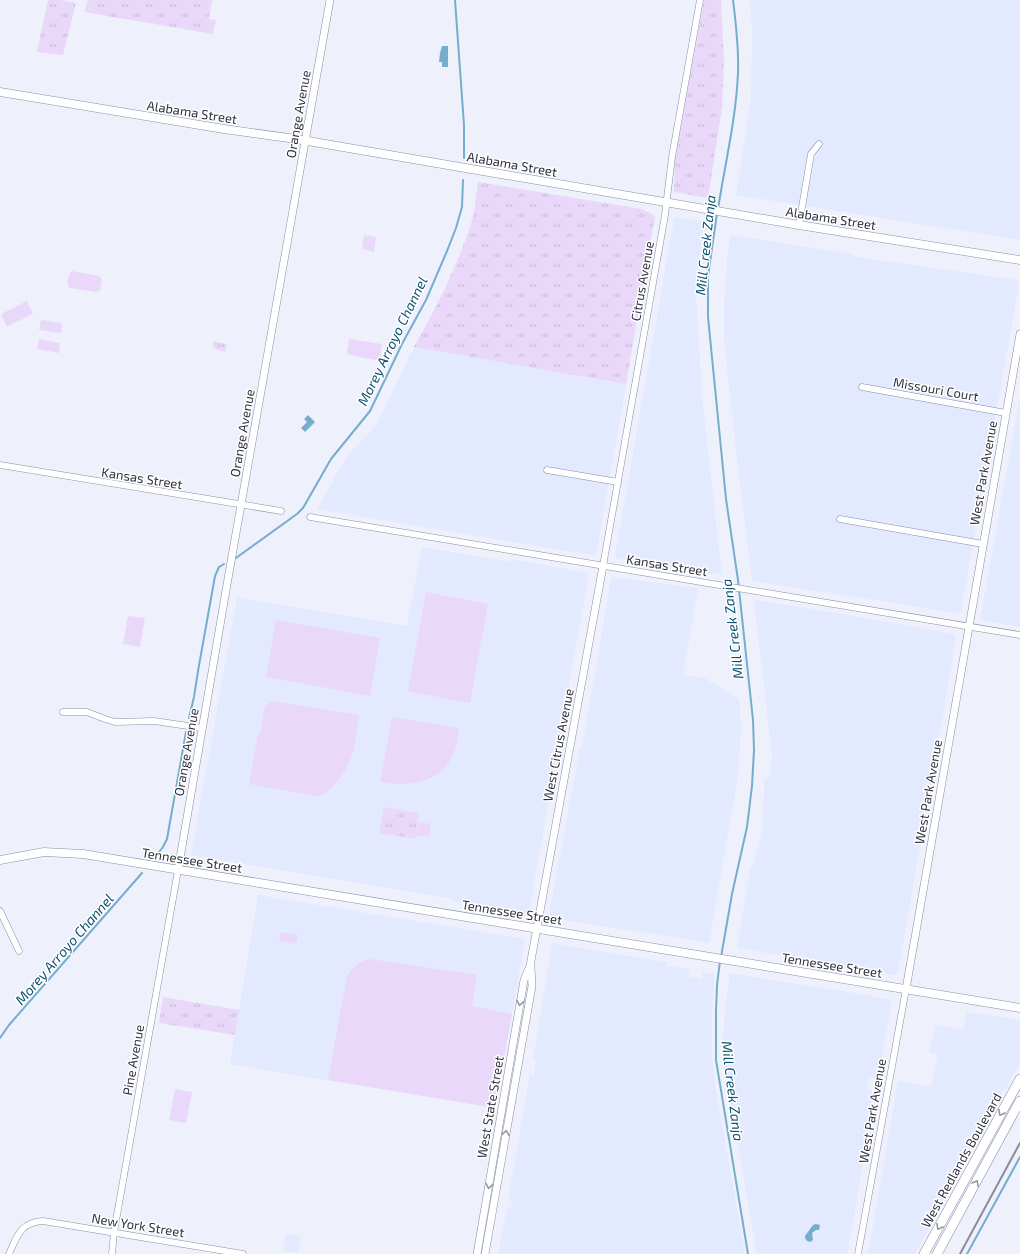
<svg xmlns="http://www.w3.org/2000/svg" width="1020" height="1254" font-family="'Exo 2',sans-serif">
<defs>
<pattern id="grass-tufts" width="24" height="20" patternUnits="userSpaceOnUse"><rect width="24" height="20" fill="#ead8fa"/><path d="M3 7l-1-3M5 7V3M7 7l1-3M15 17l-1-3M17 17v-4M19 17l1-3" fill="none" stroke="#c9bad7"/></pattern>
</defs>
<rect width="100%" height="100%" fill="#eef1fc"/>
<!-- built -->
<g fill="#e3e9fe">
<path d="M750 0H1020V240L736 195 751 99 752 30Z"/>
<path d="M675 217 704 221 698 267 696 294 702 396 722 575 617 558 615 556 674 220Z"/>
<path d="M730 235 847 253 857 257 1017 280 1019 284 961 610 957 613 752 581 730 399 724 337V299L727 261Z"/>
<path d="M414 347 626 384 597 551 595 554 592 555 317 509 347 456 377 424Z"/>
<path d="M1020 398V627L980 620Z"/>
<path d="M422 547 509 562 510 559 589 573 529 912 527 913 452 901V899L191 855 237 598 407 626Z"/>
<path d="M613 577 698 588 683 676 703 677 739 699 741 728 738 775 709 943 552 918 549 915 580 748H582L611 580Z"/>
<path d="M754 600 813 609 954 634 956 638 898 972 895 975 737 948 750 870 754 862 763 826 764 779H769L772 756Z"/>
<path d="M258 895 524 939 525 941 495 1108 230 1064Z"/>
<path d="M552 943 667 962 666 966 690 969 689 977 702 979 703 972 714 974 712 1018V1054L715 1084 745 1254H498L507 1207 511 1208 512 1200 508 1199 530 1074 534 1075 536 1061 533 1060Z"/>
<path d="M729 973 867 995 891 1000 892 1002 878 1078 869 1077 867 1086V1089L872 1090V1094L873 1095 871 1111 872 1112 847 1254H757L724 1068 723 1040 725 1004 729 983Z"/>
<path d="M967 1012 1020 1020V1062L1006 1088 998 1097 984 1121 976 1143 915 1254H868L898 1081 931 1087 938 1054 929 1052 935 1025 964 1030Z"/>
<path d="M286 1234 301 1236 298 1253 283 1251Z"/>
</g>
<!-- grass -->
<g fill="url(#grass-tufts)">
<path d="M48 0H60L76 3 63 55 37 52Z"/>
<path d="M88 0H212L209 19 216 20 213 34 84 12Z"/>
<path d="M704 0H721L724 62 722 108 708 198 674 192 675 158Z"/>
<path d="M478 182 642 209 655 216 626 384 414 347C436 308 457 267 471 224 475 211 476 196 478 182Z"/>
<path d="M213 341 227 344 225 352 213 348Z"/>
<path d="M384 807 419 813 416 839 399 836 379 834Z"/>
<path d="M163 997 239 1010 235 1035 159 1023Z"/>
</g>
<!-- pitch -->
<g fill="#ead8fa">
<path d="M364 235 376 237 374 252 362 249Z"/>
<path d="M72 271 99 276 102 279 100 290 97 292 69 288C66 283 68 275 72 271Z"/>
<path d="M27 301 33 314 7 327 1 314Z"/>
<path d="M41 320 62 323 61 333 39 330Z"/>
<path d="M39 339 60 343 59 353 37 349Z"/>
<path d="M349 339 382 344 380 357 376 360 349 355 347 352Z"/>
<path d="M426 592 488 604 470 703 408 691Z"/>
<path d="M128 616 145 618 140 647 123 644Z"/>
<path d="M276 620 380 638 370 696 266 677Z"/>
<path d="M272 701 359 715C355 743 355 762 335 784 329 790 325 795 317 796L249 784 258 734H260L265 706Z"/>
<path d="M392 717 459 728C458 737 457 745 454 753 440 784 409 787 380 782Z"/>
<path d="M419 822 431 824 429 837 417 835Z"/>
<path d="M281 932 298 935 296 944 279 941Z"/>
<path d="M370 959 477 975 472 1006 512 1014 495 1108 328 1080 347 976C353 967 359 961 370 959Z"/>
<path d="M175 1089 192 1092 186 1123 169 1120Z"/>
</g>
<!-- water -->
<g fill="#76adcc">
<path d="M442 46H448V67H442V62H439L440 53Z"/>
<path d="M308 415 315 422 305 432 301 428 307 422 304 419Z"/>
<path d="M816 1224 820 1225 819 1230H816L812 1233 813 1240 810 1242C806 1241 805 1239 805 1236L813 1225Z"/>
</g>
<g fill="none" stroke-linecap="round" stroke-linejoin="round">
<!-- stream -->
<g stroke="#76adcc" stroke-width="2">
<path d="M455 0 464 125V158"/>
<path d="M718 209C725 164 736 119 738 73 739 49 736 24 733 0"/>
<path d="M717 213 708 276V317L726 499 738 580 753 720 754 750 752 786 747 827 732 894 721 957"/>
<path d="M236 558 297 514 303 508 331 459 370 411 402 344 426 300 447 251 456 228 462 207 463 180"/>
<path d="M189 718 194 697 198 671 215 576 219 567 224 564"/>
<path d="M159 852 163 847 167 839 186 732"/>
<path d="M720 961 717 985 716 1011V1060L748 1254"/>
<path d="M0 1038 9 1025 142 873"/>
<path d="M967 1254 1020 1157"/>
</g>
<defs>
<g id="minor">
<path d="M799 225 811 154 819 144"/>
<path d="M862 387 1006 413"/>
<path d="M0 465 281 511"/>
<path d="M547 470 618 482"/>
<path d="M310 517 1020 635"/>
<path d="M840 519 983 544"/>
<path d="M603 566 665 215 672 157 700 0"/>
<path d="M63 712H87L105 719 115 722 154 721 202 728"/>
<path d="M0 911 19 951"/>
<path d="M9 1254C17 1236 21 1222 43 1221L243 1254"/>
<path d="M112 1254 114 1232 178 870"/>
<path d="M858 1254 906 989"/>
</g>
<g id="tertiary">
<path d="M178 870 229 573 330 0"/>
<path d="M906 989 1020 334"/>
<path d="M477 1254 524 980 530 966 603 566"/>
<path d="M485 1254 532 986 531 968"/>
</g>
<g id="secondary">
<path d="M0 92 224 129 296 139 799 225 1020 260"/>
<path d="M0 860 44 852 83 854 1020 1008"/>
</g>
<g id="primary">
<path d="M924 1254 1020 1079"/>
<path d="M937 1254 1020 1101"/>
</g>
</defs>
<!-- minor casing -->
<use href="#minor" stroke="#878ea7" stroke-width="7"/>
<!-- tertiary casing -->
<use href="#tertiary" stroke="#878ea7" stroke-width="8"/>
<!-- secondary casing -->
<use href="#secondary" stroke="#878ea7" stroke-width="9"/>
<!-- primary casing -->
<use href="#primary" stroke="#878ea7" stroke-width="10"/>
<!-- minor -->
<use href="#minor" stroke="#fff" stroke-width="6"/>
<!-- tertiary -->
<use href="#tertiary" stroke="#fff" stroke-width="7"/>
<!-- secondary -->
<use href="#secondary" stroke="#fff" stroke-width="8"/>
<!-- primary -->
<use href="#primary" stroke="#fff" stroke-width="9"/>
<!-- rail -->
<path stroke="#8a8d98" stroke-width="2" d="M960 1254 1020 1143"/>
</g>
<!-- one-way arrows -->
<defs><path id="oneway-chevron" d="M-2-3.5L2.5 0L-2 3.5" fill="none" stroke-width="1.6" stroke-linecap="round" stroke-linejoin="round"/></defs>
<g stroke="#97989e">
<use href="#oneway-chevron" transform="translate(520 1003) rotate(100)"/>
<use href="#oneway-chevron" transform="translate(1001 1113) rotate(119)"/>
<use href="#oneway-chevron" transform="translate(506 1133) rotate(-80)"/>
<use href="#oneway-chevron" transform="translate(976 1183) rotate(-61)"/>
<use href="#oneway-chevron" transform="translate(489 1186) rotate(100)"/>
<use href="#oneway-chevron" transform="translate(939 1227) rotate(119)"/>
</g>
<g text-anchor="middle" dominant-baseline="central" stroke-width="3" stroke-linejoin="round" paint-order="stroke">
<!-- street labels -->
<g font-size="13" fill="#2f323d" stroke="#fff">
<text transform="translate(192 112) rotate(9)">Alabama Street</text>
<text transform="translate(298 114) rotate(-80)">Orange Avenue</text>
<text transform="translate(512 164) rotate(10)">Alabama Street</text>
<text transform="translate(831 218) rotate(9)">Alabama Street</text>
<text transform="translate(642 281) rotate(-80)">Citrus Avenue</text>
<text transform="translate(936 389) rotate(10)">Missouri Court</text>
<text transform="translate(242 433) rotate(-80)">Orange Avenue</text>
<text transform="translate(983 473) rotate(-80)">West Park Avenue</text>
<text transform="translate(142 478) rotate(9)">Kansas Street</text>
<text transform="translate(667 565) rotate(9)">Kansas Street</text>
<text transform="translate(558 745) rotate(-79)">West Citrus Avenue</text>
<text transform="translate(186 752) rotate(-80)">Orange Avenue</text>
<text transform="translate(928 792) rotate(-80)">West Park Avenue</text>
<text transform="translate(192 860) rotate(9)">Tennessee Street</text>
<text transform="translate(512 912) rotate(9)">Tennessee Street</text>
<text transform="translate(832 965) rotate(9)">Tennessee Street</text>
<text transform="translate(133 1060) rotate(-80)">Pine Avenue</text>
<text transform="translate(490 1107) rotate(-80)">West State Street</text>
<text transform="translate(872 1111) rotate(-80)">West Park Avenue</text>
<text transform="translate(961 1160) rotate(-61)">West Redlands Boulevard</text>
<text transform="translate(138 1225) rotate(9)">New York Street</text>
</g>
<!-- water labels -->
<g font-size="14" font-style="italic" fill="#0d5372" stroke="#fff">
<text transform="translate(705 245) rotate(-84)">Mill Creek Zanja</text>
<text transform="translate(392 341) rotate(-64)">Morey Arroyo Channel</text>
<text transform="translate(732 629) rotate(-97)">Mill Creek Zanja</text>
<text transform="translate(64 949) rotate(-49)">Morey Arroyo Channel</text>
<text transform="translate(733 1091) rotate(83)">Mill Creek Zanja</text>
</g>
</g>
</svg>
